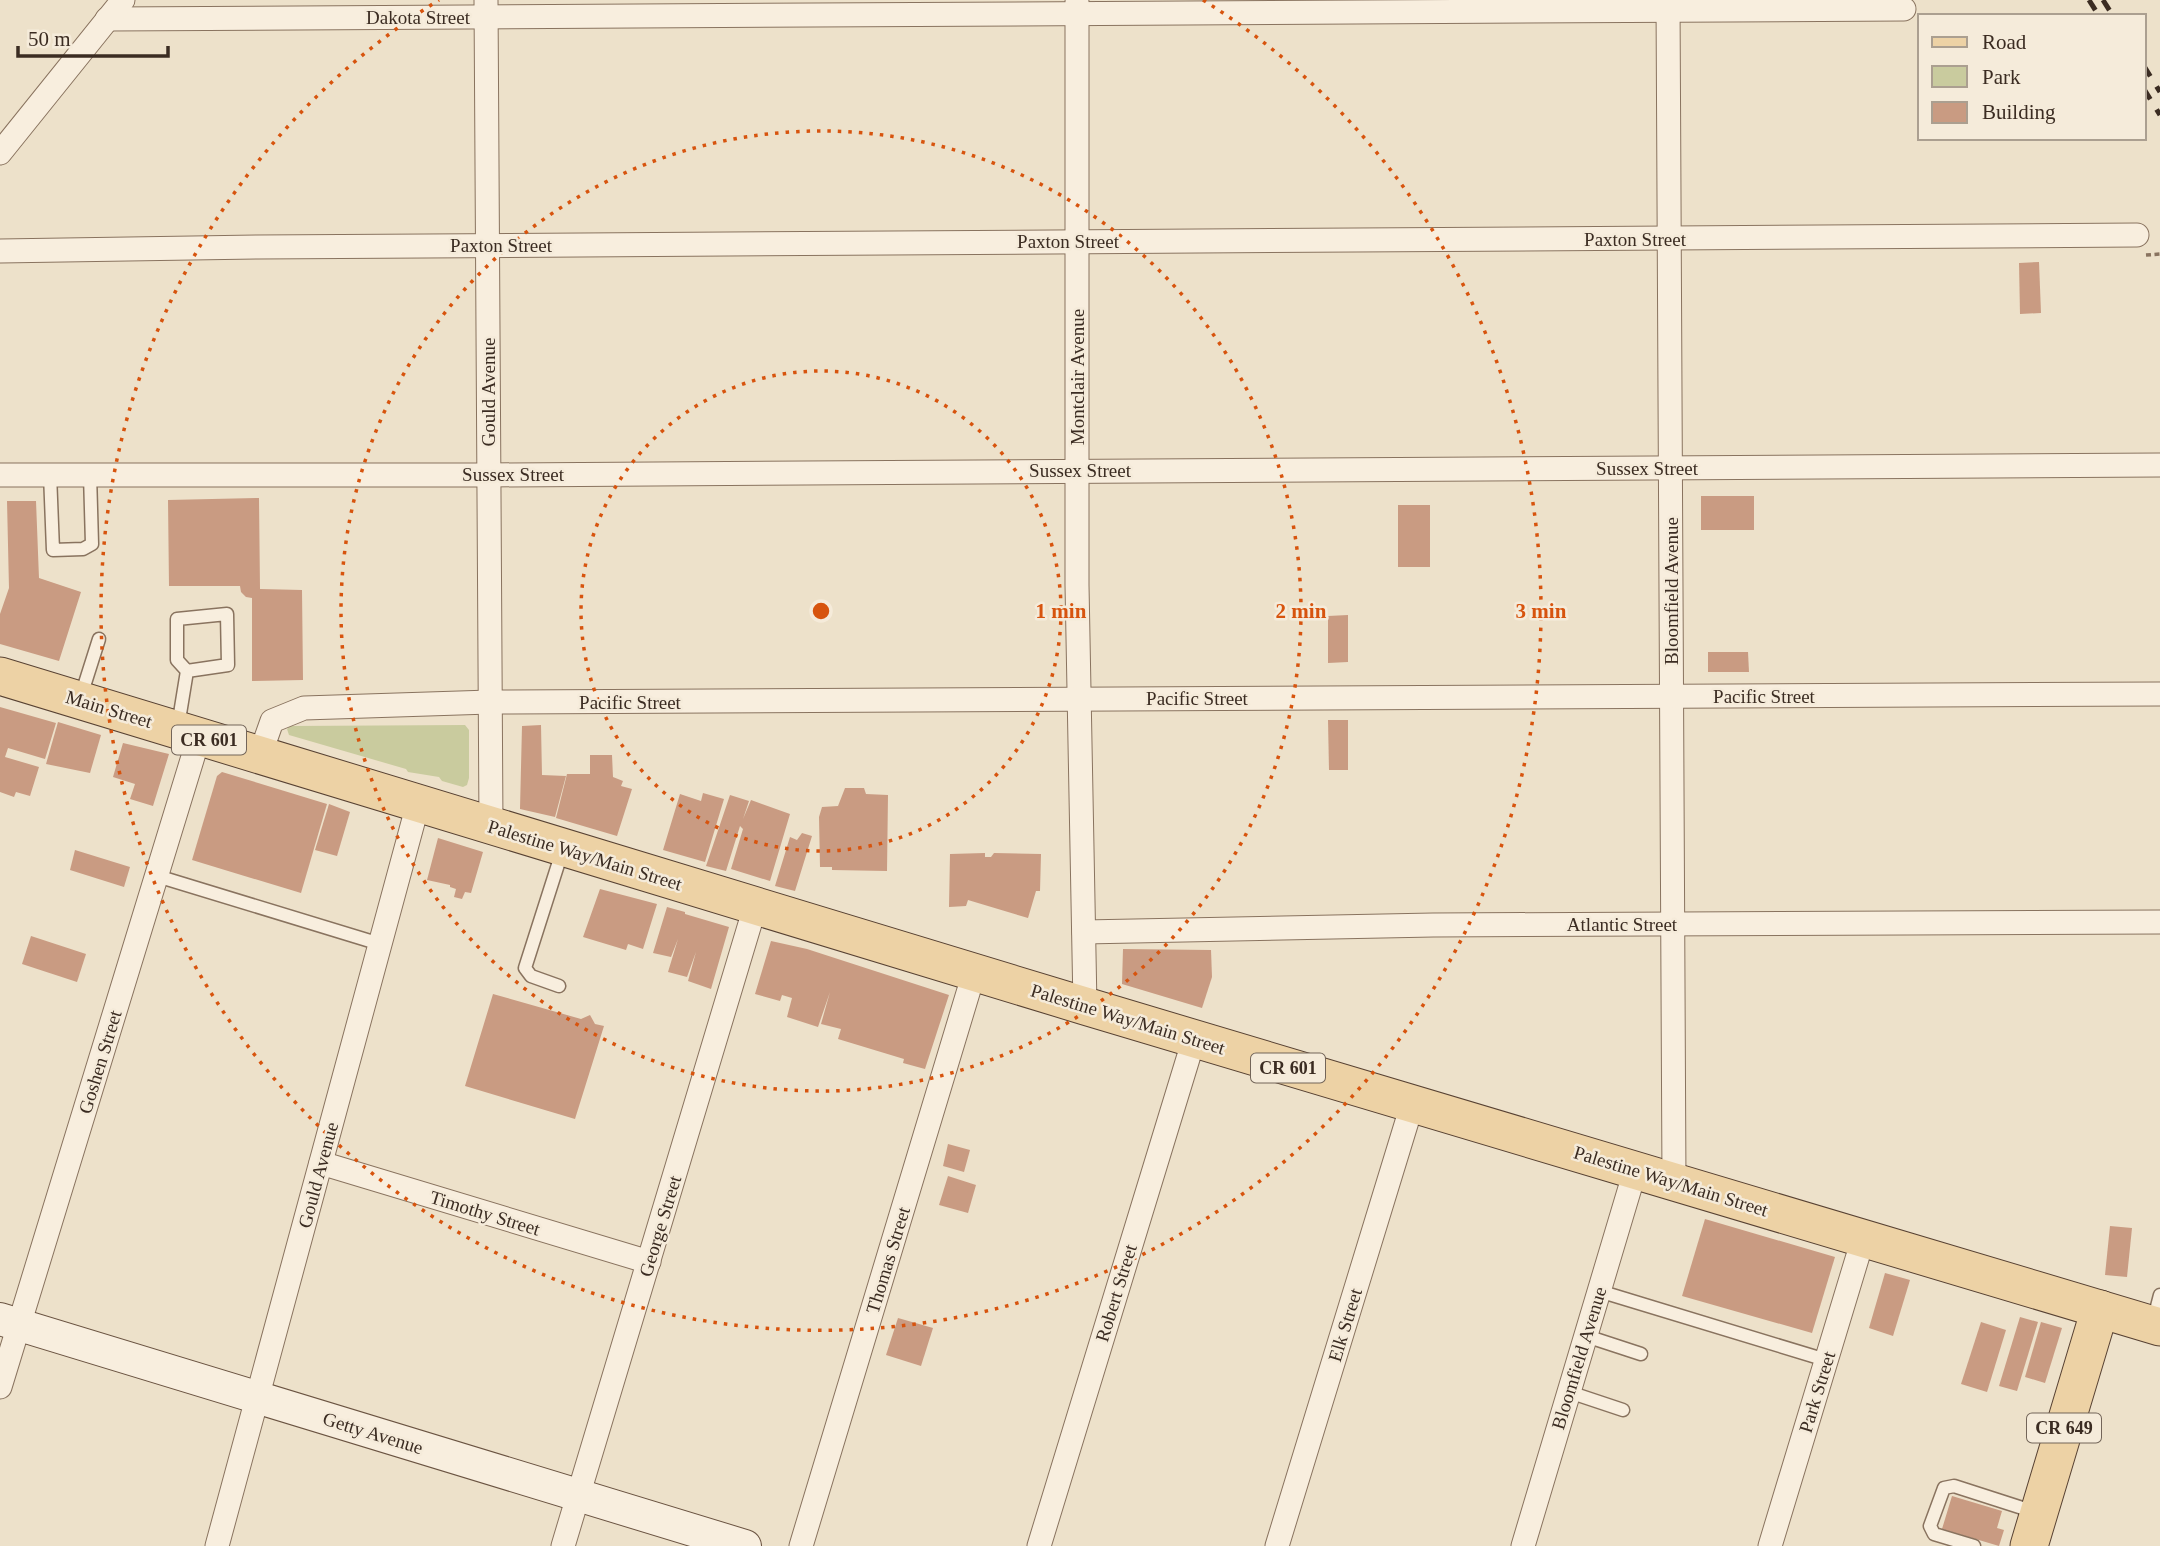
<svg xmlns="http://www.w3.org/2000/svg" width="2160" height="1546" font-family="'Times New Roman',serif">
<rect width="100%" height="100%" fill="#ede1ca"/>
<!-- green -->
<path fill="#c9cb9e" d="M465 725 469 730V778L467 785 463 787 442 781 439 777 408 772 406 769 289 735 287 729 290 726Z"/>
<!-- building -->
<g fill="#c99b82">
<path d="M2039 262 2041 313 2020 314 2019 263Z"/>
<rect x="1701" y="496" width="53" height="34"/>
<path d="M259 498 260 589 302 590 303 680 252 681V598L246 597 241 592 240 586H169L168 500Z"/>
<path d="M7 501H36L39 578 81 592 59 661 0 644V614L9 588Z"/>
<rect x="1398" y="505" width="32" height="62"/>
<path d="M1348 615V662L1328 663V616Z"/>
<path d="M1708 652H1748L1749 672H1708Z"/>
<path d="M0 707 56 723 45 759 8 748 5 757 39 767 30 796 16 792 14 797 0 792Z"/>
<path d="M1328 720H1348V770H1329Z"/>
<path d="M58 722 101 735 90 773 46 764Z"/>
<path d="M541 725 542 775 566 776 555 817 520 809 522 726Z"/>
<path d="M123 743 169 754 153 806 130 799 135 784 113 777Z"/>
<path d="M590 755H612L613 777 623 781 621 786 632 789 617 836 556 818 567 774H590Z"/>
<path d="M222 772 327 804 301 893 192 860 217 776Z"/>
<path d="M845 788H864L866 794 888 795 887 871 832 870V867H820L819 817 822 807 838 806Z"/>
<path d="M703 793 724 799 705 862 663 850 680 794 701 801Z"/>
<path d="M730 795 749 801 743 819 751 800 790 814 770 881 731 869 743 829 740 826 726 871 706 866Z"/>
<path d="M329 804 350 812 337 856 315 850Z"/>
<path d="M802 833 812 836 795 891 775 886 790 837 797 840Z"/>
<path d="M438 838 483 852 471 893 465 892 462 899 454 897 456 889 450 887V885L427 880Z"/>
<path d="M75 850 130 867 124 887 70 870Z"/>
<path d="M985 853V857H991L994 853 1041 854 1040 891H1036L1028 918 968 900 966 906 949 907 950 854Z"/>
<path d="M600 889 657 904 643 949 628 944 626 950 583 937Z"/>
<path d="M667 907 685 912V914L729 927 711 989 688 981 696 952 687 977 668 972 678 939 671 957 653 953Z"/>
<path d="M31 936 86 954 77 982 22 964Z"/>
<path d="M771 941 807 949 949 995 925 1069 903 1063 904 1059 838 1039 841 1029 821 1024 830 992 818 1027 787 1017 792 998 782 995 780 1001 755 994Z"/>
<path d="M1123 949 1211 950 1212 977 1202 1008 1122 984Z"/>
<path d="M493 994 581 1019 590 1015 595 1024 604 1026 575 1119 465 1086Z"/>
<path d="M948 1144 970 1150 964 1172 943 1166Z"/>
<path d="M948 1176 976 1185 968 1213 939 1205Z"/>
<path d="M1705 1219 1835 1257 1812 1333 1682 1296Z"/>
<path d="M2110 1226 2132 1228 2127 1277 2105 1275Z"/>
<path d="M1885 1273 1910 1280 1893 1336 1869 1328Z"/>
<path d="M2020 1317 2038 1322 2017 1391 1999 1386Z"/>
<path d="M898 1318 933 1328 921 1366 886 1355Z"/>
<path d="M1981 1322 2006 1330 1987 1392 1961 1384Z"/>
<path d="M2041 1322 2062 1328 2045 1383 2025 1377Z"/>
<path d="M1952 1496 2002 1511 1997 1528 2004 1530 1999 1546 1942 1529Z"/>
</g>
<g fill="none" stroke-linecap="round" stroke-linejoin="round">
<defs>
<g id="lane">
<path d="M50 474 53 550 83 549 92 544 90 474"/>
<path d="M80 699 99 639"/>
<path d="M178 726 187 671 228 665 227 614 177 619V660L187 671"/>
<path d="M157 876 380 944"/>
<path d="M559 986 531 976 525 968 562 852"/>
<path d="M1599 1291 1826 1360"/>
<path d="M2153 1322 2160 1295"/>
<path d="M1586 1336 1641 1354"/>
<path d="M1569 1392 1623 1410"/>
<path d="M1974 1546 1934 1534 1930 1526 1944 1488 1954 1486 2035 1512"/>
</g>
<g id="street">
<path d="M486 0 491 826"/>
<path d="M1668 0 1674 1182"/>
<path d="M1077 2V585L1085 1006"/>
<path d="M107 19 1904 9"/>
<path d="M0 153 123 0"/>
<path d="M0 251 257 247 2137 235"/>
<path d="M0 475H488L2160 465"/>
<path d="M260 755 272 721 304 708 490 702 2160 694"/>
<path d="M1084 932 1433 925 2160 922"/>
<path d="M321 1163 649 1262"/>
<path d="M0 1387 199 737"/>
<path d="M217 1546 418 804"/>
<path d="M563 1546 755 907"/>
<path d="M801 1546 974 973"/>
<path d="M1039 1546 1194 1039"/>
<path d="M1277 1546 1412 1105"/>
<path d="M1523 1546 1635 1171"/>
<path d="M1770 1546 1863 1239"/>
</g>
<path id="secondary" d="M0 1319 745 1546"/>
<g id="primary">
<path d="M0 676 1085 1006 2160 1327"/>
<path d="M2029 1546 2100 1309"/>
</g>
</defs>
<!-- lane casing -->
<use href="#lane" stroke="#89735f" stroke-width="15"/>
<!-- street casing -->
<use href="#street" stroke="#89735f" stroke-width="25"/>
<!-- secondary casing -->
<use href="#secondary" stroke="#6b5442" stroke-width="34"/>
<!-- primary casing -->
<use href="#primary" stroke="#584233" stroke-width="39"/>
<!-- path -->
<path stroke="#89735f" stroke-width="3.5" stroke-dasharray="5 3.5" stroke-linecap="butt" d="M2146 255 2160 254"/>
<!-- lane -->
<use href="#lane" stroke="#f8eede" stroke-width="12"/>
<!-- street -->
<use href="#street" stroke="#f8eede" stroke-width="23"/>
<!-- secondary -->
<use href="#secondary" stroke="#f8eede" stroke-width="32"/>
<!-- primary -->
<use href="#primary" stroke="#edd2a5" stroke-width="37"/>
<!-- rail -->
<g stroke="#3b2c22" stroke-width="5" stroke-dasharray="12 12" stroke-linecap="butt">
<path d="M2089 0 2099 16"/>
<path d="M2103 0 2113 16"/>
<path d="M2144 66 2160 92"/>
<path d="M2144 89 2160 115"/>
</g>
</g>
<!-- distance rings -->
<g fill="none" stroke="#d7540e" stroke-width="3.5" stroke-dasharray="3.5 7">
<circle cx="821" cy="611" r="240"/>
<circle cx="821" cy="611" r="480"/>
<path d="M1203 0A720 720 0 1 1 439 0"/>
</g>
<g text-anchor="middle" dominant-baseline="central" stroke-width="5" stroke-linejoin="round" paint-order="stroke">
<!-- shield labels -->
<g fill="#f5ebda" stroke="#736559" stroke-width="2">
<rect x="172" y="725.5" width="74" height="29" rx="5"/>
<rect x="1251" y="1053.5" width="74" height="29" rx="5"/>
<rect x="2027" y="1413.5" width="74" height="29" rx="5"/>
</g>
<g font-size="18" font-weight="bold" fill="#3b2c22">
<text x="209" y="740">CR 601</text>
<text x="1288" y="1068">CR 601</text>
<text x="2064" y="1428">CR 649</text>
</g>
<!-- street labels -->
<g font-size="19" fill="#3b2c22" stroke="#f5ebda">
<text x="418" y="17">Dakota Street</text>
<text x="1635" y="239">Paxton Street</text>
<text x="1068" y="241">Paxton Street</text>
<text x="501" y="245">Paxton Street</text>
<text transform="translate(1077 377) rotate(-90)">Montclair Avenue</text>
<text transform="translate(488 392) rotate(-90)">Gould Avenue</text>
<text x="1647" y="468">Sussex Street</text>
<text x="1080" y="470">Sussex Street</text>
<text x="513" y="474">Sussex Street</text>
<text transform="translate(1671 591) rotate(-90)">Bloomfield Avenue</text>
<text x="1764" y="696">Pacific Street</text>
<text x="1197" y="698">Pacific Street</text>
<text x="630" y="702">Pacific Street</text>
<text transform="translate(109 709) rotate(17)">Main Street</text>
<text transform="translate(585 855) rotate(17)">Palestine Way/Main Street</text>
<text x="1622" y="924">Atlantic Street</text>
<text transform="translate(1128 1019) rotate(17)">Palestine Way/Main Street</text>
<text transform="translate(100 1062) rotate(-73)">Goshen Street</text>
<text transform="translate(318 1175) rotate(-75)">Gould Avenue</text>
<text transform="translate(1671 1181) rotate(17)">Palestine Way/Main Street</text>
<text transform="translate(485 1213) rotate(17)">Timothy Street</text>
<text transform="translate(660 1226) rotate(-73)">George Street</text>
<text transform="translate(888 1260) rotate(-73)">Thomas Street</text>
<text transform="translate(1116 1293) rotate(-73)">Robert Street</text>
<text transform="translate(1345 1325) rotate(-73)">Elk Street</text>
<text transform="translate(1579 1358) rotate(-73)">Bloomfield Avenue</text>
<text transform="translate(1817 1392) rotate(-73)">Park Street</text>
<text transform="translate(373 1433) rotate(17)">Getty Avenue</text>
</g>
</g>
<circle cx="821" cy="611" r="10" fill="#d7540e" stroke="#f5ebda" stroke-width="3.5"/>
<g font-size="21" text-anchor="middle" font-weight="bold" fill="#d7540e" stroke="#f5ebda" stroke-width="5" stroke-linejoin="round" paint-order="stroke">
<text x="1061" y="618">1 min</text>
<text x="1301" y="618">2 min</text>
<text x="1541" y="618">3 min</text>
</g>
<!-- legend -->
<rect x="1918" y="14" width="228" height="126" fill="#f5ebda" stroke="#ab9f90" stroke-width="2"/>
<rect x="1932" y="37" width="35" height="10" fill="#edd2a5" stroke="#ab9f90" stroke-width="2"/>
<text x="1982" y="49" font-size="21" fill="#3b2c22">Road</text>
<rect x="1932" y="66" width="35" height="21" fill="#c9cb9e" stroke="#ab9f90" stroke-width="2"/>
<text x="1982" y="84" font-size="21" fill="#3b2c22">Park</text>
<rect x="1932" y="102" width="35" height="21" fill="#c99b82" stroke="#ab9f90" stroke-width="2"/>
<text x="1982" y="119" font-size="21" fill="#3b2c22">Building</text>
<!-- scale -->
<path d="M18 46v10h150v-10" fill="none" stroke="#3b2c22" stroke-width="3.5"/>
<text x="28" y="46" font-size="21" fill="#3b2c22" stroke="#f5ebda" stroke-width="5" paint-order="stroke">50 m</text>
</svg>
